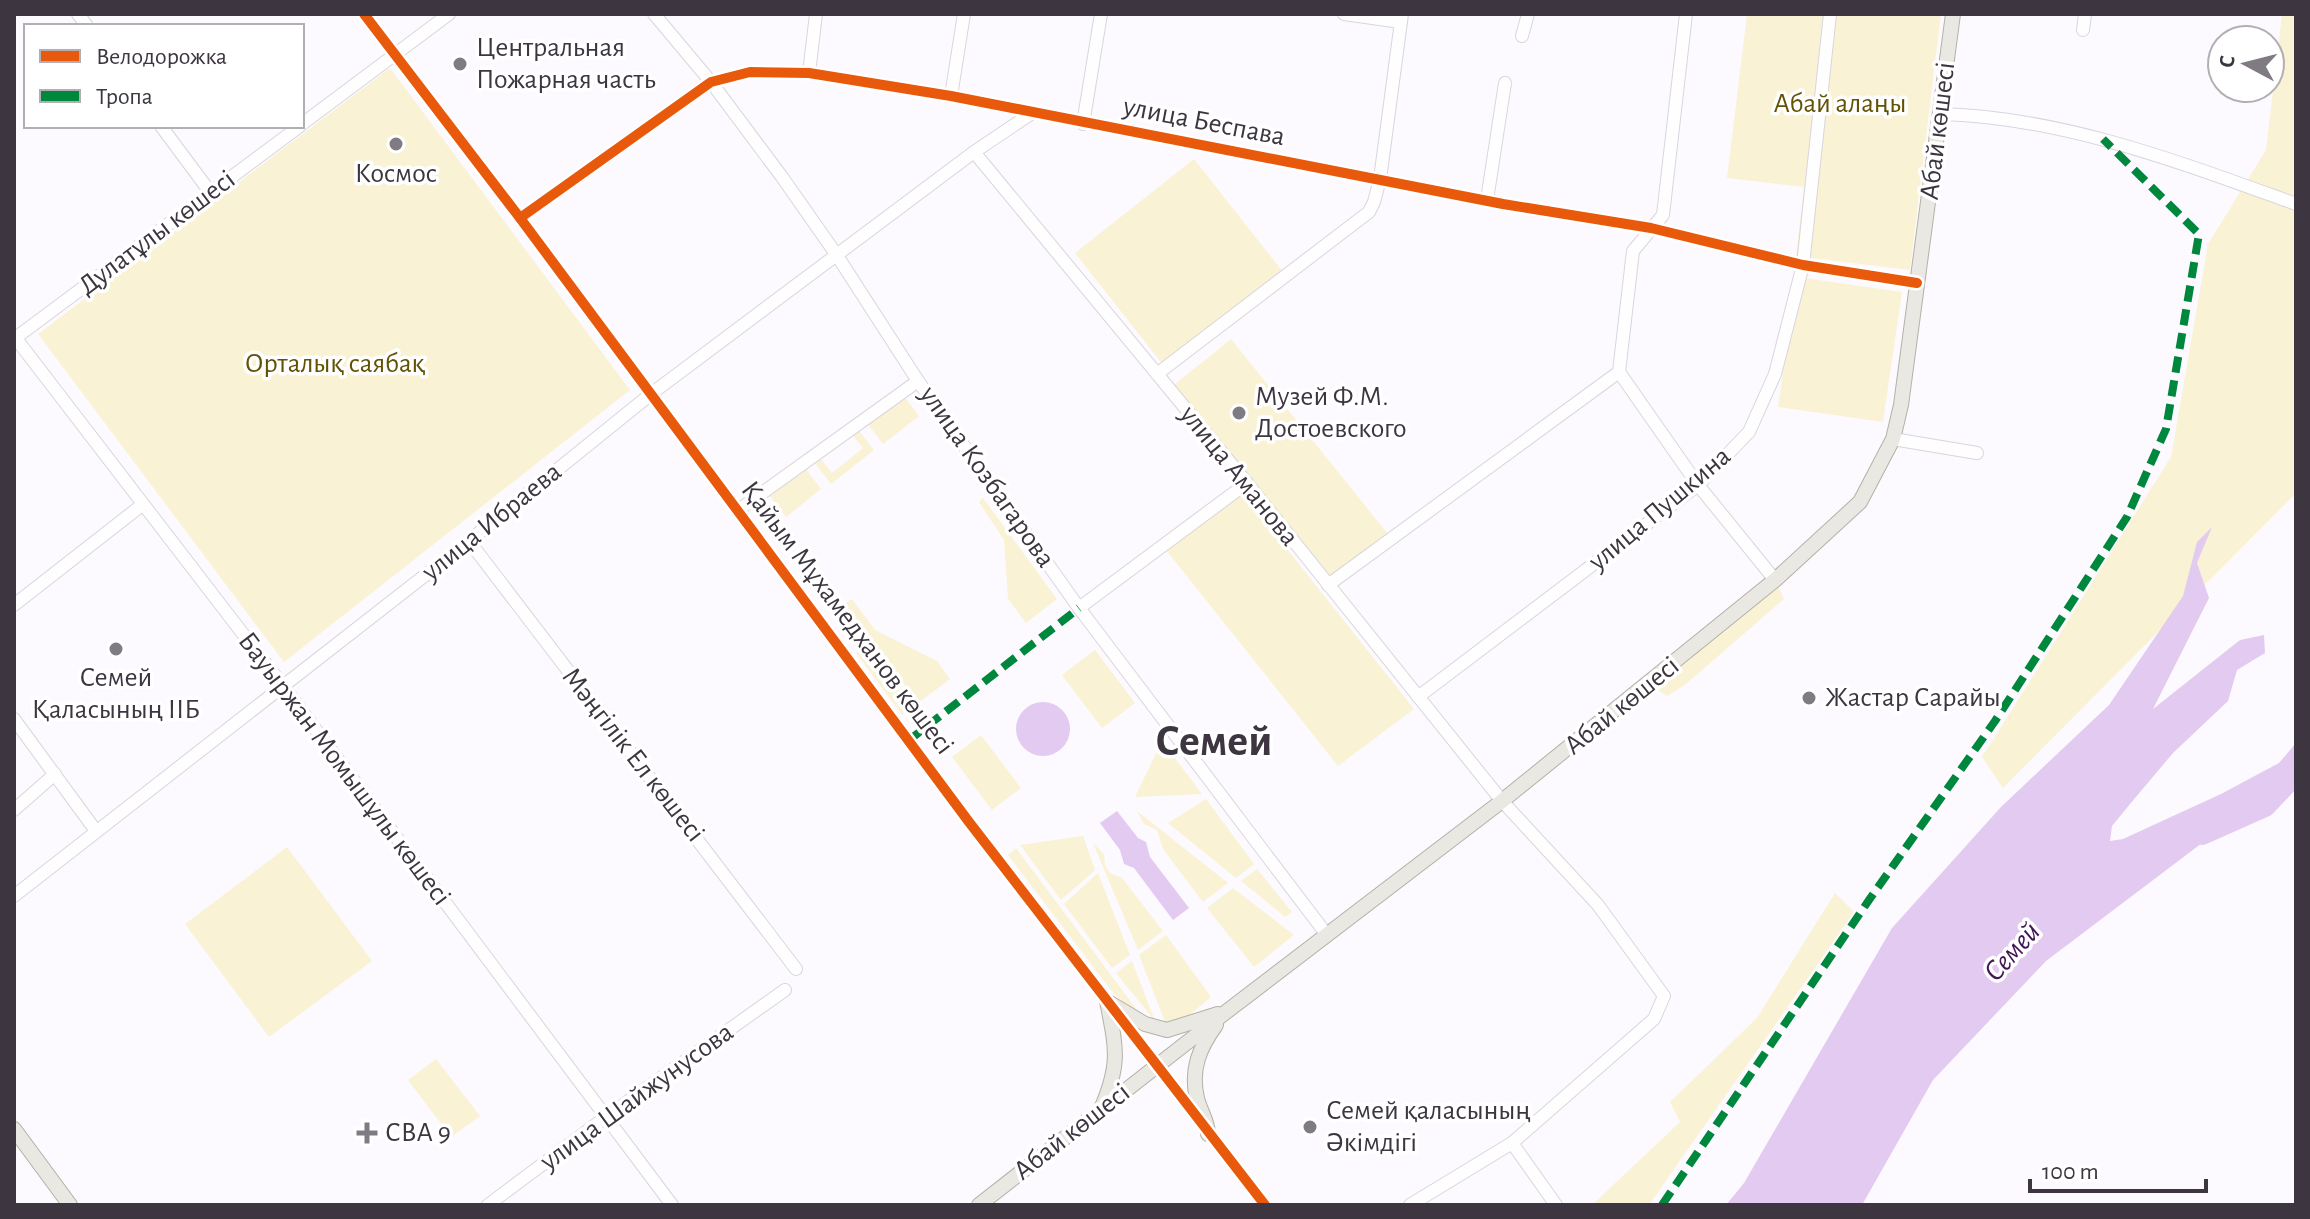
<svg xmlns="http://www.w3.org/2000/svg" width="2310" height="1219" font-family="'Alegreya Sans',sans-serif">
<rect width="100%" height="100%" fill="#fcfafe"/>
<!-- green -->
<g fill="#faf2d4">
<path d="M1747 14H1941L1910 270 1796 256 1804 187 1727 178Z"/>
<path d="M2282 14H2296V493L2003 788 1982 757 2171 457 2208 244 2266 150Z"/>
<path d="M390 68 630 390 284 662 38 334Z"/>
<path d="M1194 159 1283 272 1164 366 1075 253Z"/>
<path d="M1797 277 1902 292 1883 422 1778 407Z"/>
<path d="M1231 339 1388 534 1331 580 1174 385Z"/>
<path d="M903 395 919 416 883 444 867 423Z"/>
<path d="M857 428 874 450 831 484 813 461 820 458 832 473 863 448 851 433Z"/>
<path d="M805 468 821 489 786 517 769 495Z"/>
<path d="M1241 491 1414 709 1338 766 1166 550Z"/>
<path d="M983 498 1057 599 1026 623 1008 599 1004 540 979 502Z"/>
<path d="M1775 580 1784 599 1686 684 1667 696 1650 684Z"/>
<path d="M852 599 875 630 937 661 950 679 918 703 845 604Z"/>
<path d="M867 645 912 707 902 715 856 653Z"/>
<path d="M1095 650 1135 703 1102 728 1062 675Z"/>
<path d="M981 735 1021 788 992 810 952 757Z"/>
<path d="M1162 741 1202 794 1135 797Z"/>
<path d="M1206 799 1254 864 1236 878 1168 823Z"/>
<path d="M1137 811 1228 883 1203 902 1163 849 1157 830 1144 824Z"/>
<path d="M1083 836 1095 870 1061 900 1020 845Z"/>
<path d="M1093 843 1104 854 1105 866 1110 873 1122 878 1163 931 1138 950Z"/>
<path d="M287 847 372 961 269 1037 185 924Z"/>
<path d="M1016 848 1143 1018 1114 994 1008 855Z"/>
<path d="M1257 869 1292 912 1285 917 1241 881Z"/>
<path d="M1098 873 1130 955 1112 968 1064 904Z"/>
<path d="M1233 888 1294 935 1254 967 1207 908Z"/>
<path d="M1835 893 1854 912 1649 1205H1592L1680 1122 1670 1102 1757 1018Z"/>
<path d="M1166 935 1211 997 1186 1018 1166 1024 1139 955Z"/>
<path d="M1132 961 1155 1021 1116 973Z"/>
<path d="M436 1059 480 1116 451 1137 408 1080Z"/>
</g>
<!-- water -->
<g fill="#e2caf0">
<path d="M2212 527 2197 563 2209 598 2153 709 2240 640 2264 635 2265 653 2237 670 2228 701 2173 753 2130 804 2112 826 2110 841 2123 839 2221 794 2279 763 2296 743V772L2046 961 1933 1080 1862 1205H1726L1744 1183 1892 928 2001 807 2109 705 2183 596 2197 542Z"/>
<circle cx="1043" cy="729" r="27"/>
<path d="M1117 811 1138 838 1146 842 1150 857 1189 908 1173 920 1134 868 1124 864 1120 850 1100 823Z"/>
</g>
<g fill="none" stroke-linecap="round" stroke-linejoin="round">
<!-- river -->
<path stroke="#e2caf0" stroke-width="22" d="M2202 834 2265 806 2296 773"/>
<defs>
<g id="minor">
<path d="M78 14 87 26"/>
<path d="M364 14 520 218 969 822 1265 1205"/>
<path d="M654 14 711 82 782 177 836 254 918 381 1079 608 1327 935"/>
<path d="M1344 14 1401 22"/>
<path d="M2083 30 2085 14"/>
<path d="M1522 36 1528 14"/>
<path d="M809 73 816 14"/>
<path d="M951 96 964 14"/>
<path d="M1940 114C2063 117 2182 163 2296 204"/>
<path d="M302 124 449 14"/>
<path d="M1083 124 1101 14"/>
<path d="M161 126 210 192"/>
<path d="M974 152 1247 483 1502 801 1598 905 1664 996 1654 1019 1512 1143 1410 1205"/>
<path d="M1487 200 1505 83"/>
<path d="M520 218 711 82 750 72 809 73 951 96 1503 204 1651 228 1803 265 1917 283"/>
<path d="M14 336 283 686 672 1205"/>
<path d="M14 339 300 126"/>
<path d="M1619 372 1698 485 1775 580"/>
<path d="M1157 374 1369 212 1374 202 1380 179 1402 14"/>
<path d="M1893 439 1977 453"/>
<path d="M737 511 918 381"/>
<path d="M469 541 796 969"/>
<path d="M1328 585 1619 372 1633 251 1663 215 1686 14"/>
<path d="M14 605 142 505"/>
<path d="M1079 608 1247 483"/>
<path d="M1418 697 1698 485 1749 432 1775 374 1803 265 1830 14"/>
<path d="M14 719 96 831"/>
<path d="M14 810 55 774"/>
<path d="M14 896 469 541 651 394 974 152 1032 113"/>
<path d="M1512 1143 1556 1205"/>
<path d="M488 1205 606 1117 785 990"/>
</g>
<g id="major">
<path d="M1110 1003 1145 1024 1167 1030 1218 1014"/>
<path d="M1101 1109C1121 1063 1116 1048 1107 1001"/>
<path d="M14 1129 70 1205"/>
<path d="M1208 1134C1208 1121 1200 1111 1197 1098 1190 1069 1200 1047 1216 1025"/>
<path d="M979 1205 1226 1012 1502 801 1775 580 1860 502 1893 439 1901 405 1953 14"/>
</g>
</defs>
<!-- minor casing -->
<use href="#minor" stroke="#d9d5dc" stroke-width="14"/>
<!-- major casing -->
<use href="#major" stroke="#b4b0a7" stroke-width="16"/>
<!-- minor -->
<use href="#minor" stroke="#fffeff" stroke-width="12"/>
<!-- major -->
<use href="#major" stroke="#eae8e2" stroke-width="14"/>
<!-- quiet -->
<g stroke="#00873e" stroke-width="8" stroke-dasharray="16 8" stroke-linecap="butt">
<path d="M908 741 1079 608"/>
<path d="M1662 1205 1869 900 1995 721 2127 517 2166 429 2199 234 2103 139"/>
</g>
<defs>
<g id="cycleway">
<path d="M364 14 520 218 969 822 1265 1205"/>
<path d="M520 218 711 82 750 72 809 73 951 96 1503 204 1651 228 1803 265 1917 283"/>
</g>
</defs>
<!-- cycleway casing -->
<use href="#cycleway" stroke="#fff" stroke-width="15"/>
<!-- cycleway -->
<use href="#cycleway" stroke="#e8590c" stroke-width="10"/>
</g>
<!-- markers -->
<g fill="#807b83" stroke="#fff" stroke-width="3">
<circle cx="460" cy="64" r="8"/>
<circle cx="396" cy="144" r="8"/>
<circle cx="1239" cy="413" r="8"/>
<circle cx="116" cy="649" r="8"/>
<circle cx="1809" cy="698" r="8"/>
<circle cx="1310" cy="1127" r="8"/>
<path d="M363 1121h8v8h8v8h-8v8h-8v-8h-8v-8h8z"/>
</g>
<g text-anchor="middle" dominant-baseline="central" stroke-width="7" stroke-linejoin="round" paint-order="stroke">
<!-- poi labels -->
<g font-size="28" fill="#3d3641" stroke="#fff" text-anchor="start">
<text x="476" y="48">Центральная<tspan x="476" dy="32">Пожарная часть</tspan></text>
<text x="396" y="174" text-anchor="middle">Космос</text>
<text x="1255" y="397">Музей Ф.М.<tspan x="1255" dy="32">Достоевского</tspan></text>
<text x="116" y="678" text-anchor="middle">Семей<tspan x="116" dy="32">Қаласының ІІБ</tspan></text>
<text x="1825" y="698">Жастар Сарайы</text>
<text x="1326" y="1111">Семей қаласының<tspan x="1326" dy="32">Әкімдігі</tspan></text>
<text x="385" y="1133">СВА 9</text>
</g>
<!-- park labels -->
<g font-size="28" fill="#625203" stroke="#fff">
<text x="1840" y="104">Абай алаңы</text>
<text x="335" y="364">Орталық саябақ</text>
</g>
<!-- street labels -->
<g font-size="28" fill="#3d3641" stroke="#fff">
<text transform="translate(1204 122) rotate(11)">улица Беспава</text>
<text transform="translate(1938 131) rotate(-83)">Абай көшесі</text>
<text transform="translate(157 233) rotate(-37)">Дулатұлы көшесі</text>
<text transform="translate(1239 476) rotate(51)">улица Аманова</text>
<text transform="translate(987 477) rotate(55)">улица Козбагарова</text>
<text transform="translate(1660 509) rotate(-40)">улица Пушкина</text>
<text transform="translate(492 522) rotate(-39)">улица Ибраева</text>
<text transform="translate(847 618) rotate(53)">Қайым Мұхамедханов көшесі</text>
<text transform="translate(1622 706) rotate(-39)">Абай көшесі</text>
<text transform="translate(633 755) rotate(52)">Мәңгілік Ел көшесі</text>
<text transform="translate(344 769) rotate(53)">Бауыржан Момышұлы көшесі</text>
<text transform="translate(637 1097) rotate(-36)">улица Шайжунусова</text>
<text transform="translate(1072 1132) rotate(-38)">Абай көшесі</text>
</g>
<!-- water labels -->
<g font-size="30" font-style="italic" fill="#401654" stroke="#fff">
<text transform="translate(2012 952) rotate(-48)">Семей</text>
</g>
<!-- town labels -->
<g font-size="44" font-weight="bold" fill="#3d3641" stroke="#fff">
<text x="1214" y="742">Семей</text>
</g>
</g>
<!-- border -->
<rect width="2310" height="1219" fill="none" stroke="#3d3641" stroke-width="32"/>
<!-- legend -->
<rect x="24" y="24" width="280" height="104" fill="#ffffff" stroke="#b1afb3" stroke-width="2"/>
<rect x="40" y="50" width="40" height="12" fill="#e8590c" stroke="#b1afb3" stroke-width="2"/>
<text x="96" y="64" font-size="24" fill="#3d3641">Велодорожка</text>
<rect x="40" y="90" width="40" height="12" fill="#00873e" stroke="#b1afb3" stroke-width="2"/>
<text x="96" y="104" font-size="24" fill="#3d3641">Тропа</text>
<!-- north arrow -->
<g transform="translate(2246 64) rotate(277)"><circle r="38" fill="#ffffff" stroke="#b1afb3" stroke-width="2"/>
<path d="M0-6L14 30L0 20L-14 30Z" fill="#807b83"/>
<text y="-12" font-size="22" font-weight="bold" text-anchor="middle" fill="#3d3641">С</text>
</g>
<!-- scale -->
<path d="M2030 1179v12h176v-12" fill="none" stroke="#3d3641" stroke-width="4"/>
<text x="2042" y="1179" font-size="24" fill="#3d3641" stroke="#ffffff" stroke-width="6" paint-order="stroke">100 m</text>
</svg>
